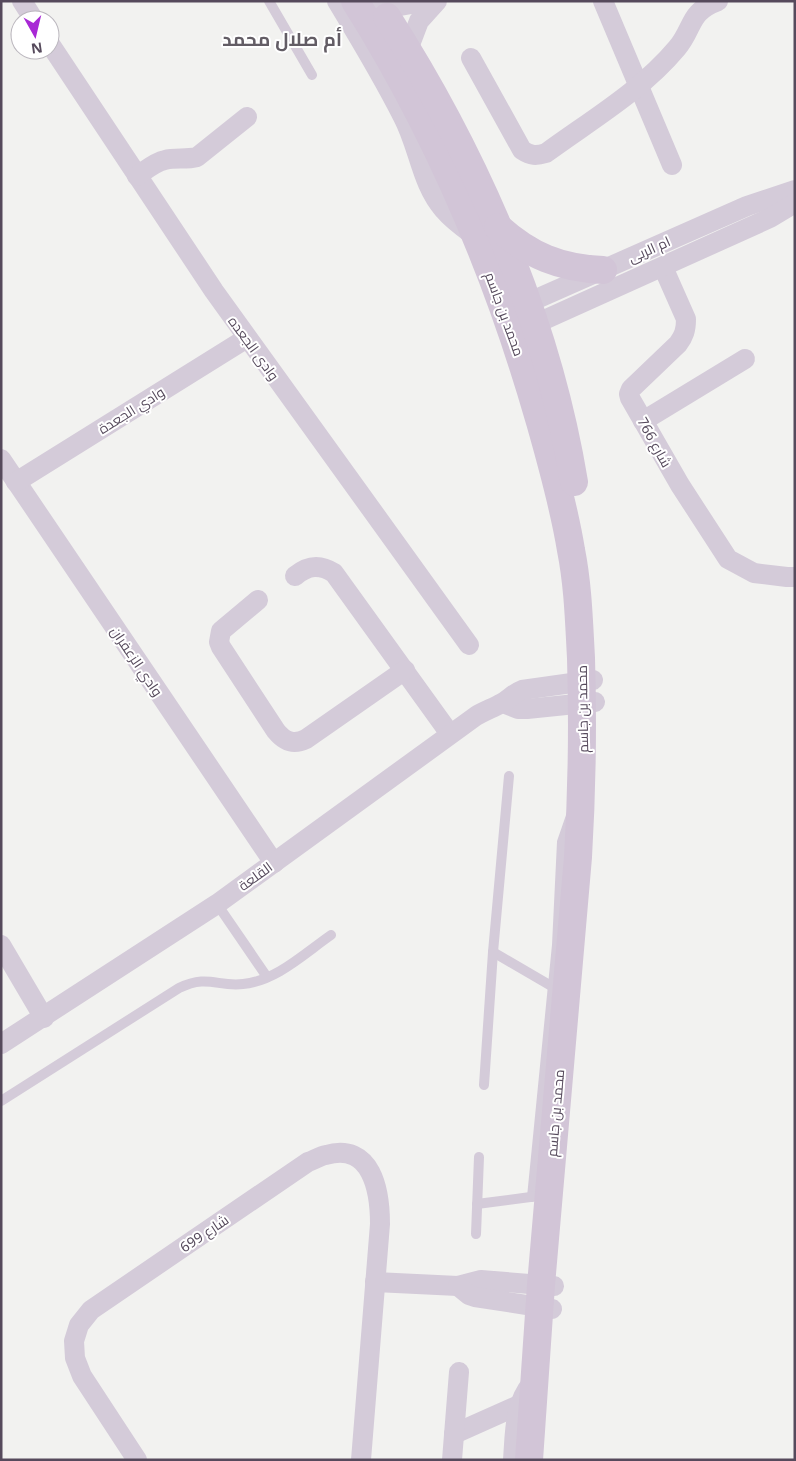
<svg xmlns="http://www.w3.org/2000/svg" width="796" height="1461" font-family="'Noto Sans',Cairo,sans-serif">
<rect width="100%" height="100%" fill="#f2f2f0"/>
<g fill="none" stroke-linecap="round" stroke-linejoin="round">
<!-- lane -->
<g stroke="#d4cbd9" stroke-width="10">
<path d="M269 1 312 75"/>
<path d="M217 904 267 977"/>
<path d="M493 952 553 987"/>
<path d="M484 1085 493 952 509 776"/>
<path d="M1 1101 179 988C208 974 217 987 243 984 276 981 305 953 331 935"/>
<path d="M532 1197 557 945 562 842 571 816"/>
<path d="M477 1204 538 1196"/>
<path d="M476 1234 479 1157"/>
</g>
<!-- street -->
<g stroke="#d4cbd9" stroke-width="20">
<path d="M22 1 34 20"/>
<path d="M337 1C360 39 383 77 403 117 419 147 421 184 444 210 453 221 465 229 476 237"/>
<path d="M603 1 672 165"/>
<path d="M379 4 400 6 429 1"/>
<path d="M50 44 214 291 469 645"/>
<path d="M408 50 419 21 437 1"/>
<path d="M471 58 522 150C531 156 536 156 546 153 591 120 641 91 677 48 694 28 688 12 718 1"/>
<path d="M137 176C146 170 155 162 165 160 175 157 186 160 197 157L247 117"/>
<path d="M663 267 686 319C686 330 684 336 678 344L631 389 629 394 630 398 680 485 728 559 754 573 787 577H795"/>
<path d="M516 308 747 206 795 190"/>
<path d="M524 329 770 218 795 203"/>
<path d="M643 421 745 359"/>
<path d="M1 459 274 863"/>
<path d="M16 482 247 338"/>
<path d="M295 576C308 565 320 564 334 573L450 734"/>
<path d="M258 600 221 631 219 642 221 647 276 731C285 742 294 745 306 739L405 670"/>
<path d="M503 703 518 709H527L595 702"/>
<path d="M1 945 44 1018"/>
<path d="M1 1044 217 904 476 716C484 711 493 708 502 703 509 699 514 693 522 690L593 680"/>
<path d="M375 1282 458 1286 481 1280 554 1286"/>
<path d="M458 1286 469 1295 475 1297 552 1309"/>
<path d="M454 1434 519 1405"/>
<path d="M137 1460 82 1376 75 1358 74 1341 79 1325 91 1310 308 1162C314 1160 320 1156 326 1155 372 1142 380 1191 380 1224L361 1460"/>
<path d="M452 1460 459 1372"/>
<path d="M513 1460C515 1433 514 1404 532 1383"/>
</g>
<!-- secondary -->
<g stroke="#d2c5d7" stroke-width="28">
<path d="M355 1C437 131 498 275 540 422 552 464 564 507 571 550 578 585 579 622 581 658 583 725 582 790 578 857L541 1285 529 1460"/>
<path d="M387 17C476 156 547 318 574 482"/>
<path d="M498 227C530 256 560 268 603 270"/>
</g>
</g>
<g text-anchor="middle" dominant-baseline="central" stroke-width="4" stroke-linejoin="round" paint-order="stroke">
<!-- street labels -->
<g font-size="14" fill="#564a5c" stroke="#fff">
<text transform="translate(649 249) rotate(-24)">ام الربى</text>
<text transform="translate(505 314) rotate(70)">محمد بن جاسم</text>
<text transform="translate(254 348) rotate(54)">وادى الجعده</text>
<text transform="translate(131 410) rotate(-32)">وادي الجعدة</text>
<text transform="translate(655 442) rotate(61)">شارع 766</text>
<text transform="translate(137 661) rotate(56)">وادي الزعفران</text>
<text transform="translate(582 709) rotate(-91)">محمد بن جاسم</text>
<text transform="translate(255 876) rotate(-36)">القلعة</text>
<text transform="translate(555 1113) rotate(-85)">محمد بن جاسم</text>
<text transform="translate(204 1233) rotate(-34)">شارع 699</text>
</g>
<!-- district labels -->
<g font-size="19" font-weight="bold" fill="#635d65" stroke="#fff">
<text x="282" y="39">أم صلال محمد</text>
</g>
</g>
<!-- border -->
<rect width="796" height="1461" fill="none" stroke="#564a5c" stroke-width="5"/>
<!-- north arrow -->
<g transform="translate(35 35) rotate(172)"><circle r="24" fill="#ffffff" stroke="#bbb7be"/>
<path d="M0-4L9 19L0 12L-9 19Z" fill="#a828d5"/>
<text y="-8" font-size="14" font-weight="bold" text-anchor="middle" fill="#564a5c">N</text>
</g>
</svg>
